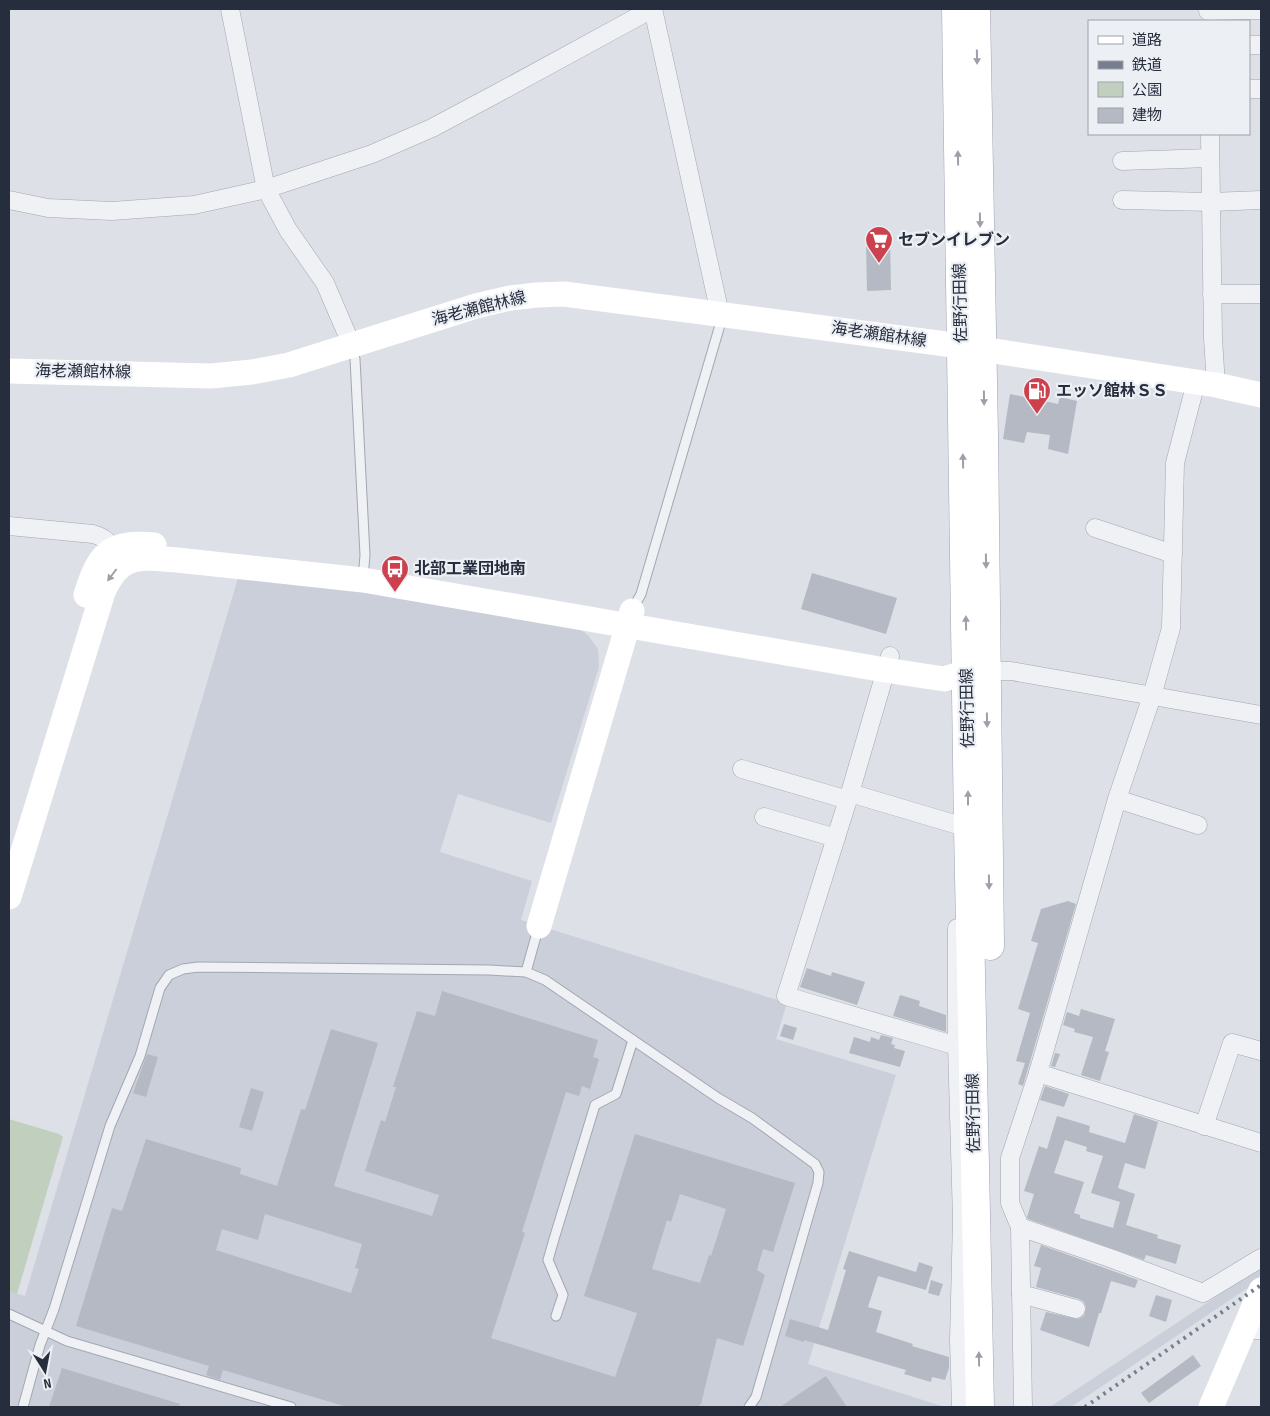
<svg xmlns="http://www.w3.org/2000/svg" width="1270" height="1416" font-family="'Sofia Sans Condensed','Noto Sans JP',sans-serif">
<rect width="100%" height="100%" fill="#dde0e7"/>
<!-- built -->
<g fill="#cbcfd9">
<path d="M238 578 355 588 573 624 588 635 598 649 599 667 551 823 458 794 440 852 532 881 521 920 787 1003 776 1039 896 1075 808 1364 945 1407H9V1342L10 1336H9V1291L25 1296Z"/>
<path d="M1261 1267V1273L1255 1283 1071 1407H1050Z"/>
</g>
<!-- green -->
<path fill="#c1d0be" d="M9 1119 59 1134 63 1137 17 1294 9 1291Z"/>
<!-- building -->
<g fill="#b4b9c3" fill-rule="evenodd">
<path d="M890 238 891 290 867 291 866 239Z"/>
<path d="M1010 394 1058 404 1060 397 1077 401 1068 454 1048 449 1050 435 1027 432 1024 443 1003 439Z"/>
<path d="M812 573 897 598 886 634 801 609Z"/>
<path d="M1068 901 1076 904 1023 1086 1018 1084 1025 1063 1016 1061 1030 1013 1018 1009 1038 943 1031 941 1041 909Z"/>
<path d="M807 968 831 976 832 972 865 982 857 1005 800 987Z"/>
<path d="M442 991 598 1040 593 1057 599 1059 590 1089 582 1086 579 1096 566 1092 522 1232 525 1233 491 1338 615 1377 637 1313 584 1296 635 1134 795 1183 773 1252 763 1249 757 1270 765 1275 743 1346 717 1338 701 1404 697 1407H347L223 1370 220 1380 206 1375 209 1366 76 1326 112 1208 122 1211 146 1139 241 1168 240 1174 277 1186 301 1109 305 1110 331 1029 378 1043 334 1186 432 1216 439 1195 365 1171 381 1120 385 1122 396 1087H393L417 1011 435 1016ZM680 1194 726 1209 711 1256 709 1255 700 1283 652 1269 667 1220 671 1222ZM265 1214 362 1244 355 1268 359 1269 351 1293 216 1250 222 1229 258 1240Z"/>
<path d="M900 995 920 1001 919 1006 946 1015V1032L893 1016Z"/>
<path d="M1081 1009 1115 1019 1105 1051 1109 1052 1100 1081 1081 1075 1093 1037 1074 1032 1075 1029 1063 1025 1067 1012 1079 1016Z"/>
<path d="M784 1024 797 1028 793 1040 780 1036Z"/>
<path d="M881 1035 893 1038 891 1044 895 1045 894 1048 905 1051 900 1067 849 1053 854 1037 870 1042 871 1037 879 1040Z"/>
<path d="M1055 1053 1060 1054 1055 1067 1051 1066Z"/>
<path d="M147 1054 158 1057 146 1097 133 1093Z"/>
<path d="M1045 1086 1069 1094 1064 1107 1040 1100Z"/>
<path d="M251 1088 264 1092 252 1131 239 1127Z"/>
<path d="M1134 1114 1158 1122 1145 1169 1125 1163 1118 1188 1135 1194 1126 1225 1158 1235 1157 1238 1181 1245 1176 1264 1146 1255 1144 1260 1028 1219 1027 1217 1034 1194 1024 1191 1039 1146 1047 1149 1057 1116 1090 1126 1089 1132 1125 1143ZM1065 1140 1087 1147 1086 1151 1103 1156 1091 1193 1120 1202 1113 1228 1080 1218V1215L1074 1213 1084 1182 1054 1173Z"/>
<path d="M1041 1245 1138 1280 1135 1288 1111 1281 1101 1313H1099L1089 1347 1040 1330 1046 1312 1078 1319 1084 1316 1086 1307 1084 1302 1079 1299 1036 1287 1041 1268 1034 1266Z"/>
<path d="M849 1251 916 1272 919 1262 933 1267 926 1290 878 1276 868 1307 882 1311 876 1332 913 1344 912 1346 949 1357V1368L945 1380 932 1377 931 1382 904 1374 906 1370 804 1340V1342L785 1336 790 1319 828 1330 846 1270 843 1269Z"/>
<path d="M931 1280 943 1284 939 1296 928 1293Z"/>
<path d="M1156 1295 1172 1300 1166 1322 1149 1316Z"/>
<path d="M1193 1355 1201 1366 1149 1403 1141 1393Z"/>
<path d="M62 1368 180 1404 179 1407H49Z"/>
<path d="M826 1376 847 1407H780L799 1394Z"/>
</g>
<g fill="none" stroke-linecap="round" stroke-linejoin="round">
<defs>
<g id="lane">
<path d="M352 346 355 359 365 555 363 579"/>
<path d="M632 610 641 594 720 325V317"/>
<path d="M526 972 538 929"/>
<path d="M9 1314 67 1341 291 1407"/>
<path d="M556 1316 563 1295 548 1260 554 1239 595 1105 616 1094 633 1040"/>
<path d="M23 1407 40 1345 54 1309 110 1126 140 1056 160 988 169 975 183 969 198 967 489 970 526 972 545 980 718 1098 752 1118 815 1164 819 1172 818 1183 756 1397 749 1407"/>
</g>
<g id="street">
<path d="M230 9 266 189 288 230 325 283 352 346"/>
<path d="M653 9 720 314"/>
<path d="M1208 11 1261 10"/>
<path d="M1249 45H1261"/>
<path d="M1249 89H1261"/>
<path d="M1210 134 1213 338 1216 385"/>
<path d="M1122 161 1210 158"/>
<path d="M9 200 48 208 112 211 194 205 266 189 372 154 432 128 494 95 652 9"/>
<path d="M1122 200 1211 202 1261 200"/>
<path d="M1212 294H1261"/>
<path d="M1196 382 1175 463 1171 628 1152 696 1117 799 1038 1073 1010 1158V1203L1020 1227 1110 1258 1203 1293 1261 1258"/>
<path d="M9 526 93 534C103 537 107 540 113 549"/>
<path d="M1095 528 1173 554"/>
<path d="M890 656 850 793 786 996 957 1046"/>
<path d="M987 671H1011L1261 715"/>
<path d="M742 769 848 800"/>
<path d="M850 793 968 828"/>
<path d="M1117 799 1198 825"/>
<path d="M764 817 836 838"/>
<path d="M957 928V1046L962 1219 959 1341 961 1407"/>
<path d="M1038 1073 1261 1143"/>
<path d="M1204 1126 1232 1043 1261 1051"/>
<path d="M1020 1227 1023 1407"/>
<path d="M1021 1294 1076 1309"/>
<path d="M1243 1330H1261"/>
</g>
<g id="primary">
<path d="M956 9 968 828 980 1407"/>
<path d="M976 9 984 436 990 946"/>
</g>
</defs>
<!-- lane casing -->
<use href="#lane" stroke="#a2a7b1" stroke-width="11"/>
<!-- street casing -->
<use href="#street" stroke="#a2a7b1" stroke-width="19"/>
<!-- primary casing -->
<use href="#primary" stroke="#9ca3b2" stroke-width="29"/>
<!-- lane -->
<use href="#lane" stroke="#eff1f5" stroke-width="9"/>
<!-- street -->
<use href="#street" stroke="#eff1f5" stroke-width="18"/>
<!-- secondary -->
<g stroke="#fff" stroke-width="25">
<path d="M9 371 211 376 252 372 289 365 476 306 510 298 537 295 564 294 961 346 1216 385 1261 395"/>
<path d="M86 595C99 553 109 541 154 545"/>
<path d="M9 897 103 592C120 553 139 557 177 560L363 580 885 670 944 679 967 672 984 671"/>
<path d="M539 926 632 611"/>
<path d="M1211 1407 1261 1290"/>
</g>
<!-- primary -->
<use href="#primary" stroke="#fff" stroke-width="28"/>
<!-- rail -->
<path stroke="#767e90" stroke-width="4" stroke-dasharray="2.5 5" stroke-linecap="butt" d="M1085 1407 1261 1285"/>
</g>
<!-- one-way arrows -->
<defs><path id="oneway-solid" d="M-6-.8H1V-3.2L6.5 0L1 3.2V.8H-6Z" transform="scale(1.25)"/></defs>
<g fill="#9da0a8">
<use href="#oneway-solid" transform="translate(977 57) rotate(89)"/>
<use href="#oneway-solid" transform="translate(958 158) rotate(-91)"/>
<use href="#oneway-solid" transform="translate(980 220) rotate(89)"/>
<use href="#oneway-solid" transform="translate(984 398) rotate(89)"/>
<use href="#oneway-solid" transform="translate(963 461) rotate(-91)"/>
<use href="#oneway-solid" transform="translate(986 561) rotate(89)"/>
<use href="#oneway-solid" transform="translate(112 575) rotate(127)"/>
<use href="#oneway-solid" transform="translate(966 623) rotate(-91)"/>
<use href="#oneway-solid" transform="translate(987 720) rotate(89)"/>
<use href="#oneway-solid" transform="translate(968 798) rotate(-90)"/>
<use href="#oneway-solid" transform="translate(989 882) rotate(89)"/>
<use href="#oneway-solid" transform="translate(979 1359) rotate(-91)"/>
</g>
<!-- icons -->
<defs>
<symbol id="supermarket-pin" viewBox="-11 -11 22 30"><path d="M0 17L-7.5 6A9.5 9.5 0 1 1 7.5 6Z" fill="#cd404d" stroke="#eceff4"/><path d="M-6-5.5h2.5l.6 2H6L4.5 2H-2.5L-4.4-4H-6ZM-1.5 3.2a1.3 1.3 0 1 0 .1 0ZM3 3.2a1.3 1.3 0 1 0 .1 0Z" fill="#fff"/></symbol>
<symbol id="fuel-pin" viewBox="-11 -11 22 30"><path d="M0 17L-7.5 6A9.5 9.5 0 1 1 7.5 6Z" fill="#cd404d" stroke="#eceff4"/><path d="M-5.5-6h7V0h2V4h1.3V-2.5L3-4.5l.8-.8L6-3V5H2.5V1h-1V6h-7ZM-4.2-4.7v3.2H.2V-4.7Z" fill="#fff"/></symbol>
<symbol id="bus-pin" viewBox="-11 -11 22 30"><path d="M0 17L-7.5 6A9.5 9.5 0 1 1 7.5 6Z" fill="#cd404d" stroke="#eceff4"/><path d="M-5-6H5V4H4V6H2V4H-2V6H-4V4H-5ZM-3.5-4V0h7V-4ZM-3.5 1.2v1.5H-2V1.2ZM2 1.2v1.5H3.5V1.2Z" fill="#fff"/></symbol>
</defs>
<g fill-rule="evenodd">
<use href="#supermarket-pin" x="863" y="224" width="32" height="43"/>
<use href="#fuel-pin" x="1021" y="375" width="32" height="43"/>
<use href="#bus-pin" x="379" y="553" width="32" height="43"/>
</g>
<g text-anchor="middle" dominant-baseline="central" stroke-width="4.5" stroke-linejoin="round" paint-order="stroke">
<!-- poi labels -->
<g font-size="16" font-weight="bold" fill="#262d3d" stroke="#eceff4" text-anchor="start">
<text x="898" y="240">セブンイレブン</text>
<text x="1056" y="391">エッソ館林ＳＳ</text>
<text x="414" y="569">北部工業団地南</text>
</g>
<!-- street labels -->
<g font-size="16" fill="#262d3d" stroke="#eceff4">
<text transform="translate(961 303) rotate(-91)">佐野行田線</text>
<text transform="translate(479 309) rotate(-14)">海老瀬館林線</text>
<text transform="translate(879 335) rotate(8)">海老瀬館林線</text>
<text transform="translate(83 372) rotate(1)">海老瀬館林線</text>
<text transform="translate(968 708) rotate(-91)">佐野行田線</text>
<text transform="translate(974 1113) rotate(-91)">佐野行田線</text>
</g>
</g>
<!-- border -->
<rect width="1270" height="1416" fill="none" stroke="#262d3d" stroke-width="20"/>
<!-- legend -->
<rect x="1088" y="20" width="162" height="115" fill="#eceff4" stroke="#9da1ab"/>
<rect x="1098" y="36" width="25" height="8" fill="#ffffff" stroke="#9da1ab"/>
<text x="1132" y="45" font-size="15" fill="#262d3d">道路</text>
<rect x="1098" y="61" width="25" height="8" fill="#767e90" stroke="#9da1ab"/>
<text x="1132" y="70" font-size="15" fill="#262d3d">鉄道</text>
<rect x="1098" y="82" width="25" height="15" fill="#c1d0be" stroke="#9da1ab"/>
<text x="1132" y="95" font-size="15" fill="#262d3d">公園</text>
<rect x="1098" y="108" width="25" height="15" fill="#b4b9c3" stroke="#9da1ab"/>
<text x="1132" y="120" font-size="15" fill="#262d3d">建物</text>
<!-- north arrow -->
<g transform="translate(45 1371) rotate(169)" stroke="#eceff4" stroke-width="4" paint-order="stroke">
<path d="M0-4L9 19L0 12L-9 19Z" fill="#262d3d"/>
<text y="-8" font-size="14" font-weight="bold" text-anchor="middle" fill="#262d3d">N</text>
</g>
</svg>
